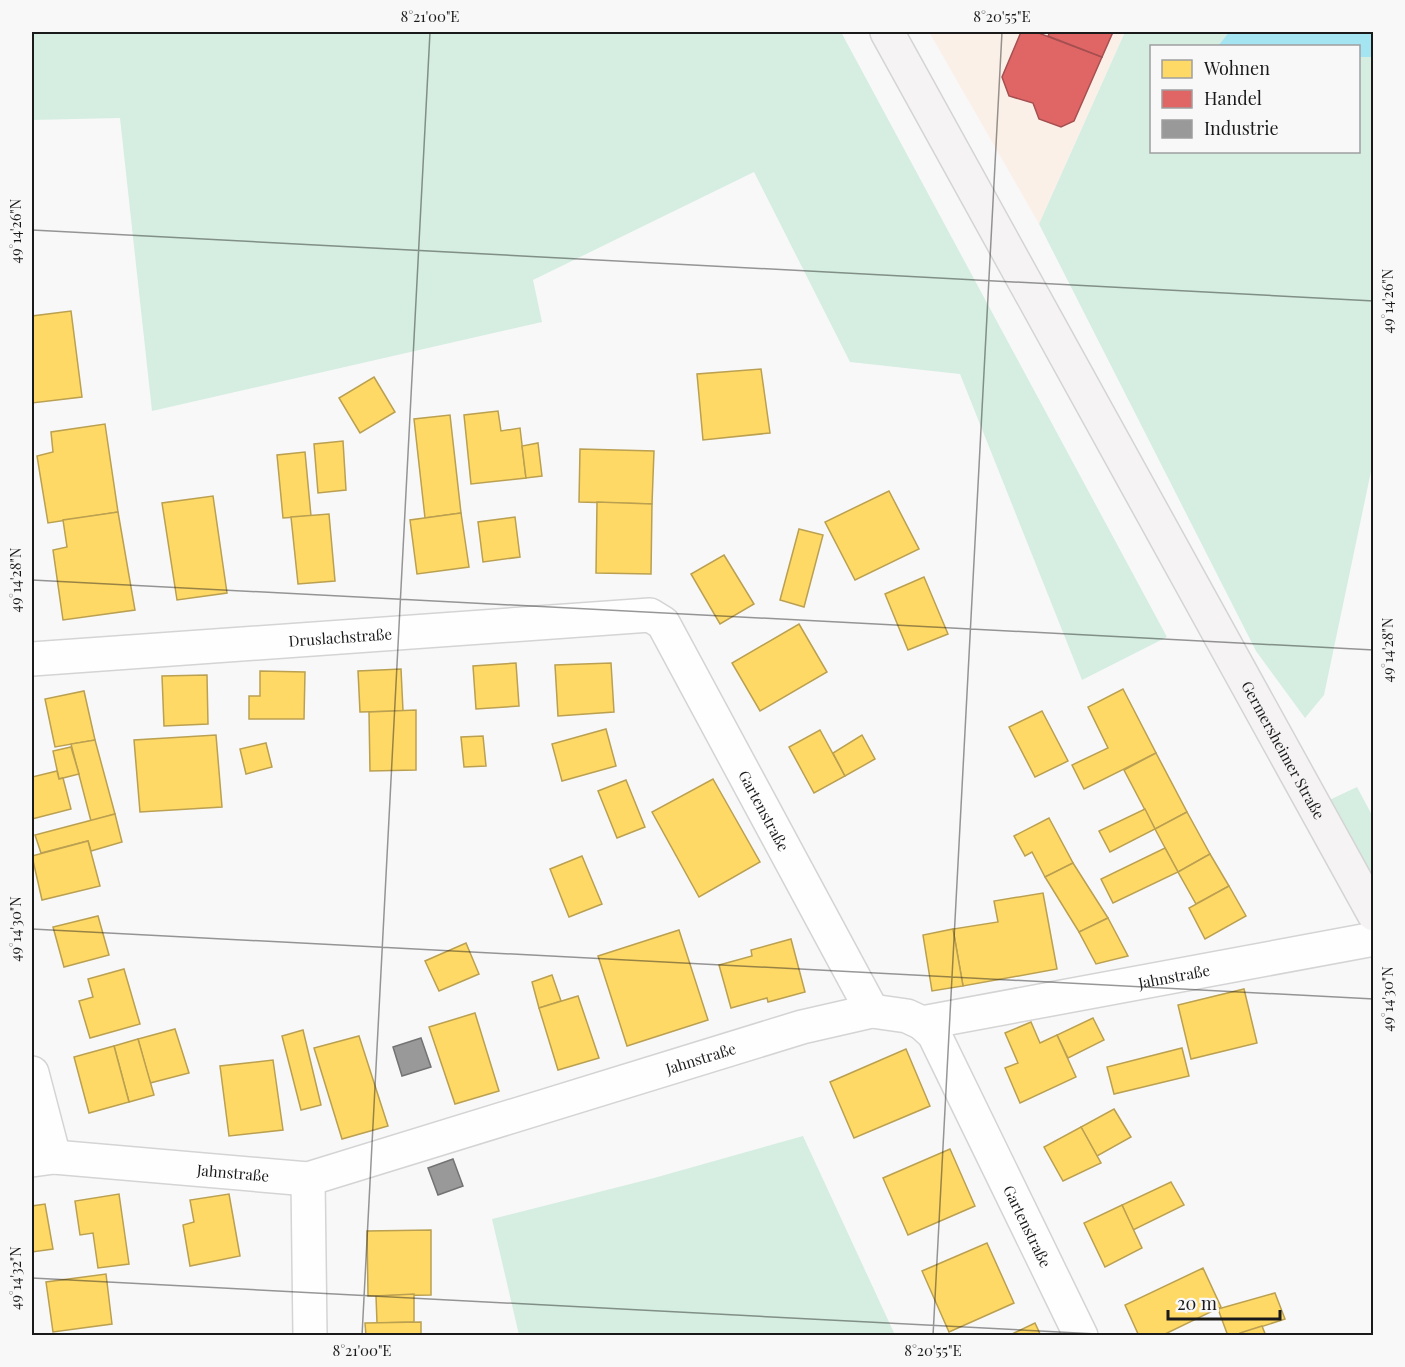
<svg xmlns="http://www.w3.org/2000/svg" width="1405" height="1367" font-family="'Playfair Display',serif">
<rect width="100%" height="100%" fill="#f8f8f9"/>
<!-- commercial -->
<path fill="#fbf0e8" d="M929 32H1125L1039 224Z"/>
<!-- green -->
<g fill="#d5eee1">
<path d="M32 32H841L1167 637 1082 680 960 374 850 362 754 172 533 280 542 322 152 411 120 118 32 120Z"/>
<path d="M1125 32H1229L1218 46H1152V152H1358L1359 57H1373V462L1324 695 1305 718 1256 651 1039 224Z"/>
<path d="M1357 787 1373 817V889L1325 802Z"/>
<path d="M803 1136 895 1335H519L492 1219 654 1178Z"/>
</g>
<!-- water -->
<path fill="#a5e5f1" d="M1229 32H1373V57H1359L1358 46H1218Z"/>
<!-- homes -->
<g fill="#ffd966" stroke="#baa050" stroke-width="1.5">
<path d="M71 311 82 397 32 403V316Z"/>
<path d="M761 369 770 433 703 440 697 374Z"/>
<path d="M374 377 395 412 360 433 339 398Z"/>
<path d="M498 411 501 431 520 428 526 478 471 484 464 415Z"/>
<path d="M450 415 461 513 425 518 414 419Z"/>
<path d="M105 424 118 512 48 523 37 456 53 452 51 432Z"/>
<path d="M343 441 346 490 318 493 314 444Z"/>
<path d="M538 443 542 476 526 478 522 446Z"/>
<path d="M580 449 654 451 652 504 579 502Z"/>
<path d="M305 452 311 516 283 518 277 455Z"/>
<path d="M889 491 919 549 855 580 825 522Z"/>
<path d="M213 496 227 593 177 600 162 503Z"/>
<path d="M597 502 652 504 651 574 596 573Z"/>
<path d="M118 512 135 610 63 620 53 550 67 547 63 520Z"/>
<path d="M461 513 469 567 417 574 410 520Z"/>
<path d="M329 514 335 581 298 584 291 517Z"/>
<path d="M515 517 520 557 483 562 478 522Z"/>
<path d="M799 529 823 535 804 607 780 600Z"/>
<path d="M724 555 754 604 720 624 691 574Z"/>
<path d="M924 577 948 634 908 650 885 594Z"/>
<path d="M799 624 827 672 760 711 732 663Z"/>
<path d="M516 663 519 706 476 709 473 666Z"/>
<path d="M611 663 614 712 558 716 555 665Z"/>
<path d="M401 669 403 711 360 712 358 671Z"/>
<path d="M260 671 305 672 304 719H249V696H260Z"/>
<path d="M207 675 208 724 164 726 162 676Z"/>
<path d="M1123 689 1156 753 1084 789 1072 765 1108 748 1088 707Z"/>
<path d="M84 691 95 740 55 747 45 699Z"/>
<path d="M416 710V770L370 771 369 712Z"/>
<path d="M1042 711 1068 761 1035 777 1009 727Z"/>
<path d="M606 729 616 766 562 781 552 744Z"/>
<path d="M820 730 845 776 814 793 789 747Z"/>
<path d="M216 735 222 807 140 812 134 740Z"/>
<path d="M862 735 875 759 845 776 833 753Z"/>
<path d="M483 736 486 766 464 767 461 737Z"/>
<path d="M95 740 115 814 91 821 71 744Z"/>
<path d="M266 743 272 767 246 774 240 749Z"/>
<path d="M71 747 79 774 59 779 53 751Z"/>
<path d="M1156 753 1187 812 1155 829 1124 770Z"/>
<path d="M57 771 59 779 63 778 71 809 32 819V777Z"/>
<path d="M713 779 760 862 699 897 652 812Z"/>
<path d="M626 780 645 827 617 838 598 791Z"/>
<path d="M1145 809 1155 829 1110 852 1099 831Z"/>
<path d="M1187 812 1210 854 1178 872 1155 829Z"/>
<path d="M115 814 122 842 91 851 88 841 41 853 35 835Z"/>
<path d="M1049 818 1073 863 1045 877 1032 852 1025 856 1014 836Z"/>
<path d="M88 841 100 886 42 900 32 856Z"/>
<path d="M1165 848 1178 872 1113 903 1101 879Z"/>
<path d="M1210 854 1229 886 1196 904 1178 872Z"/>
<path d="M582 856 602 904 569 917 550 869Z"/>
<path d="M1073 863 1108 918 1079 932 1045 877Z"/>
<path d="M1229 886 1246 916 1205 939 1189 908Z"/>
<path d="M1043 893 1057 969 963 986 953 929 998 922 994 901Z"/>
<path d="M98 916 109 955 64 967 53 927Z"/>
<path d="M1108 918 1128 956 1096 964 1079 932Z"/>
<path d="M953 929 963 986 932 991 923 935Z"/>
<path d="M679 930 708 1020 627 1046 598 956Z"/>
<path d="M791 939 805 992 768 1002 767 998 731 1008 719 965 752 956 751 950Z"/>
<path d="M466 943 479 974 439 991 425 961Z"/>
<path d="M124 969 140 1024 90 1038 79 1001 93 997 88 979Z"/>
<path d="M552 975 561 1001 539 1008 532 982Z"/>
<path d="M1244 989 1257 1043 1191 1059 1178 1005Z"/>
<path d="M578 996 599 1058 558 1070 539 1008Z"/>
<path d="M475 1013 499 1091 455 1104 429 1027Z"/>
<path d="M1093 1018 1104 1040 1068 1058 1057 1035Z"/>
<path d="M1031 1022 1040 1043 1057 1035 1076 1077 1020 1103 1005 1068 1018 1063 1005 1033Z"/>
<path d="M175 1029 189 1073 150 1083 138 1039Z"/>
<path d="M303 1030 321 1105 301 1110 282 1036Z"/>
<path d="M359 1036 388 1126 342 1139 314 1048Z"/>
<path d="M138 1039 154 1095 129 1102 114 1046Z"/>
<path d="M114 1046 129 1102 89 1113 74 1057Z"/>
<path d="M1182 1048 1189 1076 1114 1094 1107 1067Z"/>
<path d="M906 1049 930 1106 854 1138 830 1082Z"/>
<path d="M273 1060 283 1130 229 1136 220 1066Z"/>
<path d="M1114 1109 1131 1137 1097 1156 1081 1127Z"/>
<path d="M1081 1127 1101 1163 1063 1181 1044 1147Z"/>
<path d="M950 1149 975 1206 908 1235 883 1178Z"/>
<path d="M1171 1182 1184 1205 1133 1230 1122 1205Z"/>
<path d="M119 1194 129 1264 98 1268 93 1233 80 1235 75 1201Z"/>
<path d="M229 1194 240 1256 190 1266 183 1225 194 1222 190 1200Z"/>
<path d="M45 1204 53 1249 32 1252V1206Z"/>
<path d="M1122 1205 1142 1248 1105 1267 1084 1223Z"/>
<path d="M431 1230V1295L368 1296 367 1231Z"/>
<path d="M987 1243 1014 1303 949 1332 922 1271Z"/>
<path d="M1203 1268 1221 1307 1161 1336H1139L1125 1305Z"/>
<path d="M106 1274 112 1324 53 1332 46 1282Z"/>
<path d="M1275 1293 1285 1319 1233 1336H1228L1218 1309Z"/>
<path d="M414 1294V1322L377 1323 376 1296Z"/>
<path d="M421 1322V1336H366L365 1323Z"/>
<path d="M1035 1323 1041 1336H1008Z"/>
<path d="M1262 1326 1266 1336H1241L1240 1333Z"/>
</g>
<!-- shops -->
<g fill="#e06666" stroke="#a54f50" stroke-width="1.5">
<path d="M1021 32H1036L1102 57 1074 121 1061 127 1039 119 1033 103 1009 96 1002 77Z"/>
<path d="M1050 32H1113L1102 57 1048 36Z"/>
</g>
<!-- industry -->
<g fill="#999" stroke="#737373" stroke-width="1.5">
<path d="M421 1038 431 1067 402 1076 393 1047Z"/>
<path d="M453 1159 463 1186 438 1195 428 1168Z"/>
</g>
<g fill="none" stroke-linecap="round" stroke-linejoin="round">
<defs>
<g id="minor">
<path id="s1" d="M32 659 650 615 663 623 872 1011"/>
<path id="s2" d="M922 1023 934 1034 1081 1336"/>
<path d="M32 1073 54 1157"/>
<path id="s3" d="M32 1160 54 1157 308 1179 802 1027 872 1011 907 1016 922 1023 1374 939"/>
<path d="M308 1179 310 1336"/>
</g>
<g id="secondary">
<path id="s4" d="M887 32 1374 914"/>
</g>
</defs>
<!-- minor casing -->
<use href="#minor" stroke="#d4d4d5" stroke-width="36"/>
<!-- secondary casing -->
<use href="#secondary" stroke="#d4d4d5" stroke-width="36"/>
<!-- minor -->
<use href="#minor" stroke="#fefefe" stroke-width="33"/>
<!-- secondary -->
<use href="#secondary" stroke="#f5f3f3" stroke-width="33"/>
</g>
<!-- ticks -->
<path fill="none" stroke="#1a1a1b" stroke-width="1.5" stroke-opacity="0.45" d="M32 230 1374 301M32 580 1374 650M32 929 1374 999M32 1278 1135 1336M362 1336 430 32M933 1336 1002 32"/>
<g text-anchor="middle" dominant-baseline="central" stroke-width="6" stroke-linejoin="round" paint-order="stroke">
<!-- street labels -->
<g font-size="15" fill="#1a1a1b" stroke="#f8f8f9">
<text stroke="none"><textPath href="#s1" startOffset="309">Druslachstraße</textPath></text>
<text stroke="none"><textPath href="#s4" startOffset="820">Germersheimer Straße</textPath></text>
<text stroke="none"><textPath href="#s1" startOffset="848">Gartenstraße</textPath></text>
<text stroke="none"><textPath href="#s3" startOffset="1174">Jahnstraße</textPath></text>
<text stroke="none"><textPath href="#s3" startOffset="688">Jahnstraße</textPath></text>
<text stroke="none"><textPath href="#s3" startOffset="202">Jahnstraße</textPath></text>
<text stroke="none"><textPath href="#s2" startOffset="230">Gartenstraße</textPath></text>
</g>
</g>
<!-- border -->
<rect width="1405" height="1367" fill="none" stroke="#f8f8f9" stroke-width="66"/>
<!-- legend -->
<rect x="1150" y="45" width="210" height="108" fill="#f8f8f9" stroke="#9f9fa0" stroke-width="1.5"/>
<rect x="1162" y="60" width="30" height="18" fill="#ffd966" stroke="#9f9fa0" stroke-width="1.5"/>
<text x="1204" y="75" font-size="18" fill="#1a1a1b">Wohnen</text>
<rect x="1162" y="90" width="30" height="18" fill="#e06666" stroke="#9f9fa0" stroke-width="1.5"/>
<text x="1204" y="105" font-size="18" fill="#1a1a1b">Handel</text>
<rect x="1162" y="120" width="30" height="18" fill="#999999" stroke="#9f9fa0" stroke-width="1.5"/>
<text x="1204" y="135" font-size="18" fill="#1a1a1b">Industrie</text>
<!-- scale -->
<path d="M1168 1310v9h112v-9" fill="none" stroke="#1a1a1b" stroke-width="3"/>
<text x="1177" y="1310" font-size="18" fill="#1a1a1b" stroke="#f8f8f9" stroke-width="4.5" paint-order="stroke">20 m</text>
<rect x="33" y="33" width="1339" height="1301" fill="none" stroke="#1a1a1b" stroke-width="2"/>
<g font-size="15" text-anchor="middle" fill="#1a1a1b">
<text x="430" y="22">8°21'00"E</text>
<text x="1002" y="22">8°20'55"E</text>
<text transform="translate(16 231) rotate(-90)" y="5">49°14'26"N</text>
<text transform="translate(1388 301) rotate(-90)" y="5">49°14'26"N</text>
<text transform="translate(16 580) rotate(-90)" y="5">49°14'28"N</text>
<text transform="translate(1388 650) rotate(-90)" y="5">49°14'28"N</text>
<text transform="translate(16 929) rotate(-90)" y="5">49°14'30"N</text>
<text transform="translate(1388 999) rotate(-90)" y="5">49°14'30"N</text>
<text transform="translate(16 1278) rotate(-90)" y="5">49°14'32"N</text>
<text x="362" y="1356">8°21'00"E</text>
<text x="933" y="1356">8°20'55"E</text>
</g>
</svg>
